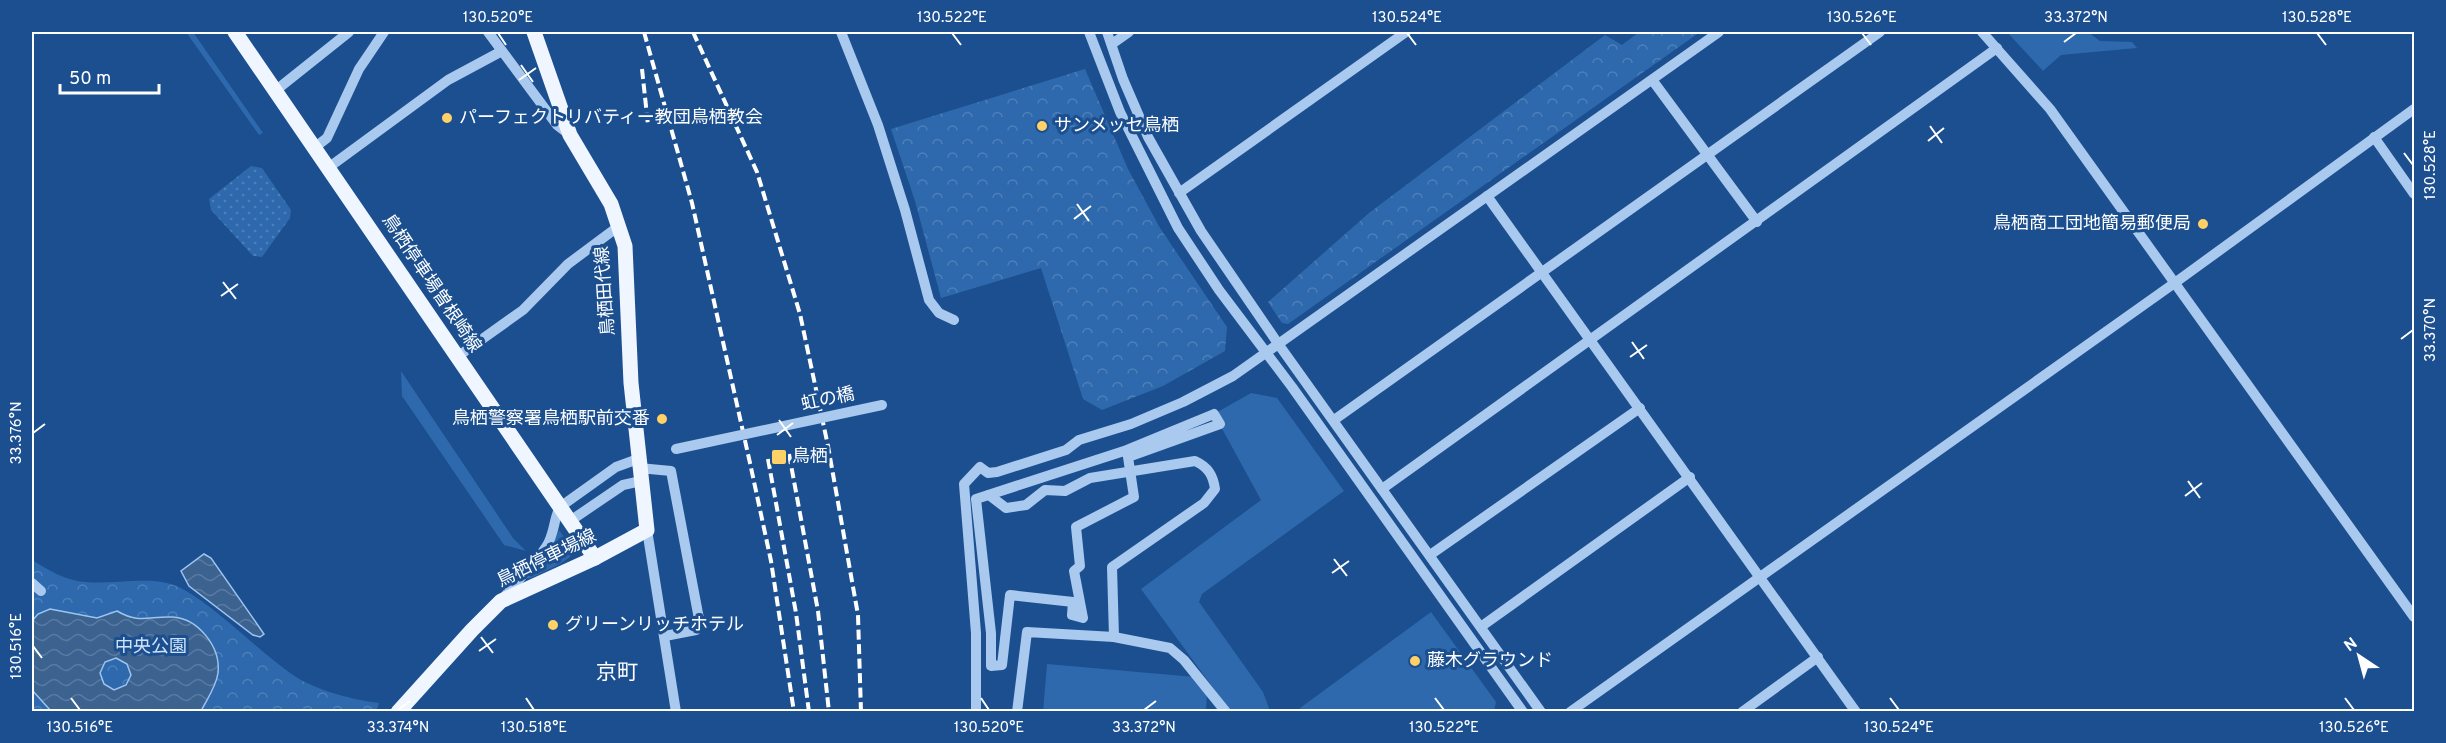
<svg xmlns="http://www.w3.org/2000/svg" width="2446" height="743" font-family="Overpass,'Noto Sans JP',sans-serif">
<defs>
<pattern id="park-crowns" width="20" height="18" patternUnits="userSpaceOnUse" patternTransform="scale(1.5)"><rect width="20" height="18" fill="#2e69ad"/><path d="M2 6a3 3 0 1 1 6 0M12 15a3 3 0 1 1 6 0" fill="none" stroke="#4d80b9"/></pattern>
<pattern id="garden-dots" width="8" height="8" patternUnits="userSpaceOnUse" patternTransform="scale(1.5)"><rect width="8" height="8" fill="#2e69ad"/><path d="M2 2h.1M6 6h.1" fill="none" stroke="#4d80b9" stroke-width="1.8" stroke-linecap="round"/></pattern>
<pattern id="water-waves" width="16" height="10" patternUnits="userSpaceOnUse" patternTransform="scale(1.5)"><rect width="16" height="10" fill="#3c6290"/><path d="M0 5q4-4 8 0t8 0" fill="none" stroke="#597aa1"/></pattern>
</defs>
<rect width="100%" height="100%" fill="#1b4f8f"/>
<!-- grass -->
<g fill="#2e69ad">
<path d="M186 32H193L263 133 259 135Z"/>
<path d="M2007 32H2088L2100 41 2132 42 2137 48 2061 55 2043 71Z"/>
<path d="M401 371 513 538 526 551 504 545 402 396Z"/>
<path d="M1251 393 1277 398 1344 491 1202 594 1199 602 1263 692 1270 711H1230L1141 589 1261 500 1214 414Z"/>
<path d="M559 530 573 550 570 557 560 564 529 579 526 576 552 548Z"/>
<path d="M1431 612 1496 702 1494 711H1296Z"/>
<path d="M1047 664 1195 677 1207 693 1206 711 1043 712Z"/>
</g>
<!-- park -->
<g fill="url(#park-crowns)">
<path d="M1639 32H1700L1288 324 1282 323 1268 302 1369 213 1605 35 1622 45Z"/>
<path d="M1085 69 1128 169 1160 228 1227 327 1225 351 1163 386 1102 410 1083 399 1041 268 941 298 915 201 891 129Z"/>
<path d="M32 560C48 570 66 581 86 582 115 585 154 574 181 588 222 611 255 649 293 675 315 690 353 700 379 703L376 712H32Z"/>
</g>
<!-- garden -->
<path fill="url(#garden-dots)" d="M251 166 262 168 291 210 290 218 262 257 253 256 211 210 209 199Z"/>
<!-- water -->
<g fill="url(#water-waves)" stroke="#9cc4f0" stroke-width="1.5" fill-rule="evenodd">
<path d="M204 554 211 558 264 634 260 637 253 635 189 586 181 571Z"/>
<path d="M50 609 97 618 117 611C139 624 149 616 172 617 198 618 221 647 218 673 216 687 207 699 201 711H51L32 690V621L38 614ZM116 658 127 664 131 675 126 685 114 690 104 684 100 673 105 662Z"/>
</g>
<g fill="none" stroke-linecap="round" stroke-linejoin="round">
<!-- minor -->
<g stroke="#a9c9ee" stroke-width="10">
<path d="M488 32 557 125 570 135"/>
<path d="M841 32 878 125 905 210 929 300 939 313 954 320"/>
<path d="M1089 32 1120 112 1178 228 1219 290 1292 387 1523 712"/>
<path d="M1107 32 1123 79 1148 137 1201 231 1279 345 1541 712"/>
<path d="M1982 32 2050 109 2414 617"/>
<path d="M1112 44 1129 32"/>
<path d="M1653 81 1757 222"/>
<path d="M275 91 349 32"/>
<path d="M2374 137 2414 194"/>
<path d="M314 148 327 138 359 69 384 32"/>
<path d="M328 168 448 80 502 51"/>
<path d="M1179 193 1406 32"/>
<path d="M1487 196 1856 712"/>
<path d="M457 357 523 310 568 264 619 226"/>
<path d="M1214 414 1220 424 1128 457 1134 497 1076 527 1080 566 1074 571 1083 618 1072 615 1073 602 1010 595 1002 665 991 666V633L976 499 1124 451Z"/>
<path d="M1334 420 1880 32"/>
<path d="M639 468 671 471 700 624 696 630 665 636"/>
<path d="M1382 489 1997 48"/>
<path d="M989 495 1006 508 1026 505 1045 490 1065 491 1090 478 1195 461C1208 467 1213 475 1215 489L1204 503 1112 567 1114 637"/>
<path d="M570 521 623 485 641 481"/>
<path d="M647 530 676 712"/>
<path d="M1430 555 1640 408"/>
<path d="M32 583 41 591"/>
<path d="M503 599C516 581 534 565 546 547 555 534 553 520 560 507L616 467 638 459"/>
<path d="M1482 626 1690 477"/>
<path d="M976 712V633L964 484 980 467 988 473 997 472 1066 450 1079 440 1131 424 1183 402 1233 376 1719 32"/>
<path d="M1017 712 1027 632 1114 637 1170 648 1184 660 1226 712"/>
<path d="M1570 712 2176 282 2414 109"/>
<path d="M1742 712 1818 657"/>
</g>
<!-- major -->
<g stroke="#f0f6ff" stroke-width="15">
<path d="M235 32 595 558"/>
<path d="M398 712 472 630 501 601 595 558 647 530 631 383 625 246 611 204 570 135 534 32"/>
</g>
<!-- rail -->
<g stroke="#fff" stroke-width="4" stroke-dasharray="10 4.5" stroke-linecap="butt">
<path d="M644 32 692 203 750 463 771 561 794 712"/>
<path d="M693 32 757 172 800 314 828 446 858 615 861 712"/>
<path d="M642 69 648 125"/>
<path d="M789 454 818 611 829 712"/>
<path d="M768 459 796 613 809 712"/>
</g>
<!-- minor-bridge -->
<path stroke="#a9c9ee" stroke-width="10" d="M676 449 882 405"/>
</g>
<!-- ticks -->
<path fill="none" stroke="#fff" stroke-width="2" d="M498 33 506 45M952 33 961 45M1407 33 1416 45M1862 33 1871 45M2317 33 2326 45M2064 42 2076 33M521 65 533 82M519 80 536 68M1930 126 1942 143M1928 141 1944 128M2404 153 2413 165M1077 204 1089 221M1074 219 1091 206M223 282 236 299M221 296 238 284M2401 339 2413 330M1632 342 1644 359M1630 357 1647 345M779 420 791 437M33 433 45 424M777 435 793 423M2188 481 2200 498M2185 496 2202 483M1334 559 1347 576M1332 573 1349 561M481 637 493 653M33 646 42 658M479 651 496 639M71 698 80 710M526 698 534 710M981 698 989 710M1435 698 1444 710M1890 698 1899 710M2345 698 2354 710M398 710 410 701M1144 710 1156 701"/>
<!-- markers -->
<g fill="#ffd166" stroke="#1b4f8f" stroke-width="2">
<circle cx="447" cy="118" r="6"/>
<circle cx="1042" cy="126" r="6"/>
<circle cx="2203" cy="224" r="6"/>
<circle cx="662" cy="419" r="6"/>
<rect x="771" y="449" width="16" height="16" rx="3"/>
<circle cx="553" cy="625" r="6"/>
<circle cx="1415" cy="661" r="6"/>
</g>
<g text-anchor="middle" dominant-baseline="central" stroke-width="6" stroke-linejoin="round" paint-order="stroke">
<!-- poi labels -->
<g font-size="18" fill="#fff" stroke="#1b4f8f" text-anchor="start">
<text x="459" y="118">パーフェクトリバティー教団鳥栖教会</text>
<text x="1054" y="126">サンメッセ鳥栖</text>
<text x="2191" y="224" text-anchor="end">鳥栖商工団地簡易郵便局</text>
<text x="650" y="419" text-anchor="end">鳥栖警察署鳥栖駅前交番</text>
<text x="792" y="457">鳥栖</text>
<text x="565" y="625">グリーンリッチホテル</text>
<text x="1427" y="661">藤木グラウンド</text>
</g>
<!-- street labels -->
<g font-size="18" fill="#fff" stroke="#1b4f8f">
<text transform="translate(431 284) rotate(56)">鳥栖停車場曽根崎線</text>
<text transform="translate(606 291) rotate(-94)">鳥栖田代線</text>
<text transform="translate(828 400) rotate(-12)">虹の橋</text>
<text transform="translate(547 559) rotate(-26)">鳥栖停車場線</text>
</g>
<!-- park labels -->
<g font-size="18" fill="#cfe3fa" stroke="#1b4f8f">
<text x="151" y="647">中央公園</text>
</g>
<!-- quarter labels -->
<g font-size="21" fill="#fff" stroke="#1b4f8f">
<text x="617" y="673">京町</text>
</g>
</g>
<!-- border -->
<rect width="2446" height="743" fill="none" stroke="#1b4f8f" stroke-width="66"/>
<!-- north arrow -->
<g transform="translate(2359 656) rotate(324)" stroke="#1b4f8f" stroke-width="4.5" paint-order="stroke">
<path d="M0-4.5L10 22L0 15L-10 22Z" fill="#ffffff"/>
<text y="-9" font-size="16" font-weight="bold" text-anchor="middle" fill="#ffffff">N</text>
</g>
<!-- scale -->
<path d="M60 84v9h99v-9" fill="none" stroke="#ffffff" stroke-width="3"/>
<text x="69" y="84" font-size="18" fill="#ffffff" stroke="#1b4f8f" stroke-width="4.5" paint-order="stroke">50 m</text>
<rect x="33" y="33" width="2380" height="677" fill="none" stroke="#fff" stroke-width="2"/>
<g font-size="15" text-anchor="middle" fill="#fff">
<text x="498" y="22">130.520°E</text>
<text x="952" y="22">130.522°E</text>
<text x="1407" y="22">130.524°E</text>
<text x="1862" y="22">130.526°E</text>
<text x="2076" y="22">33.372°N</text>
<text x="2317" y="22">130.528°E</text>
<text transform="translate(2430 165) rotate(-90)" y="5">130.528°E</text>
<text transform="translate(2430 330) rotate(-90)" y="5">33.370°N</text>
<text transform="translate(16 433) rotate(-90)" y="5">33.376°N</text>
<text transform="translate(16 646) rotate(-90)" y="5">130.516°E</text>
<text x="80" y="732">130.516°E</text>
<text x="398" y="732">33.374°N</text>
<text x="534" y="732">130.518°E</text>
<text x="989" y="732">130.520°E</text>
<text x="1144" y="732">33.372°N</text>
<text x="1444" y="732">130.522°E</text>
<text x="1899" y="732">130.524°E</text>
<text x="2354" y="732">130.526°E</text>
</g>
</svg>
